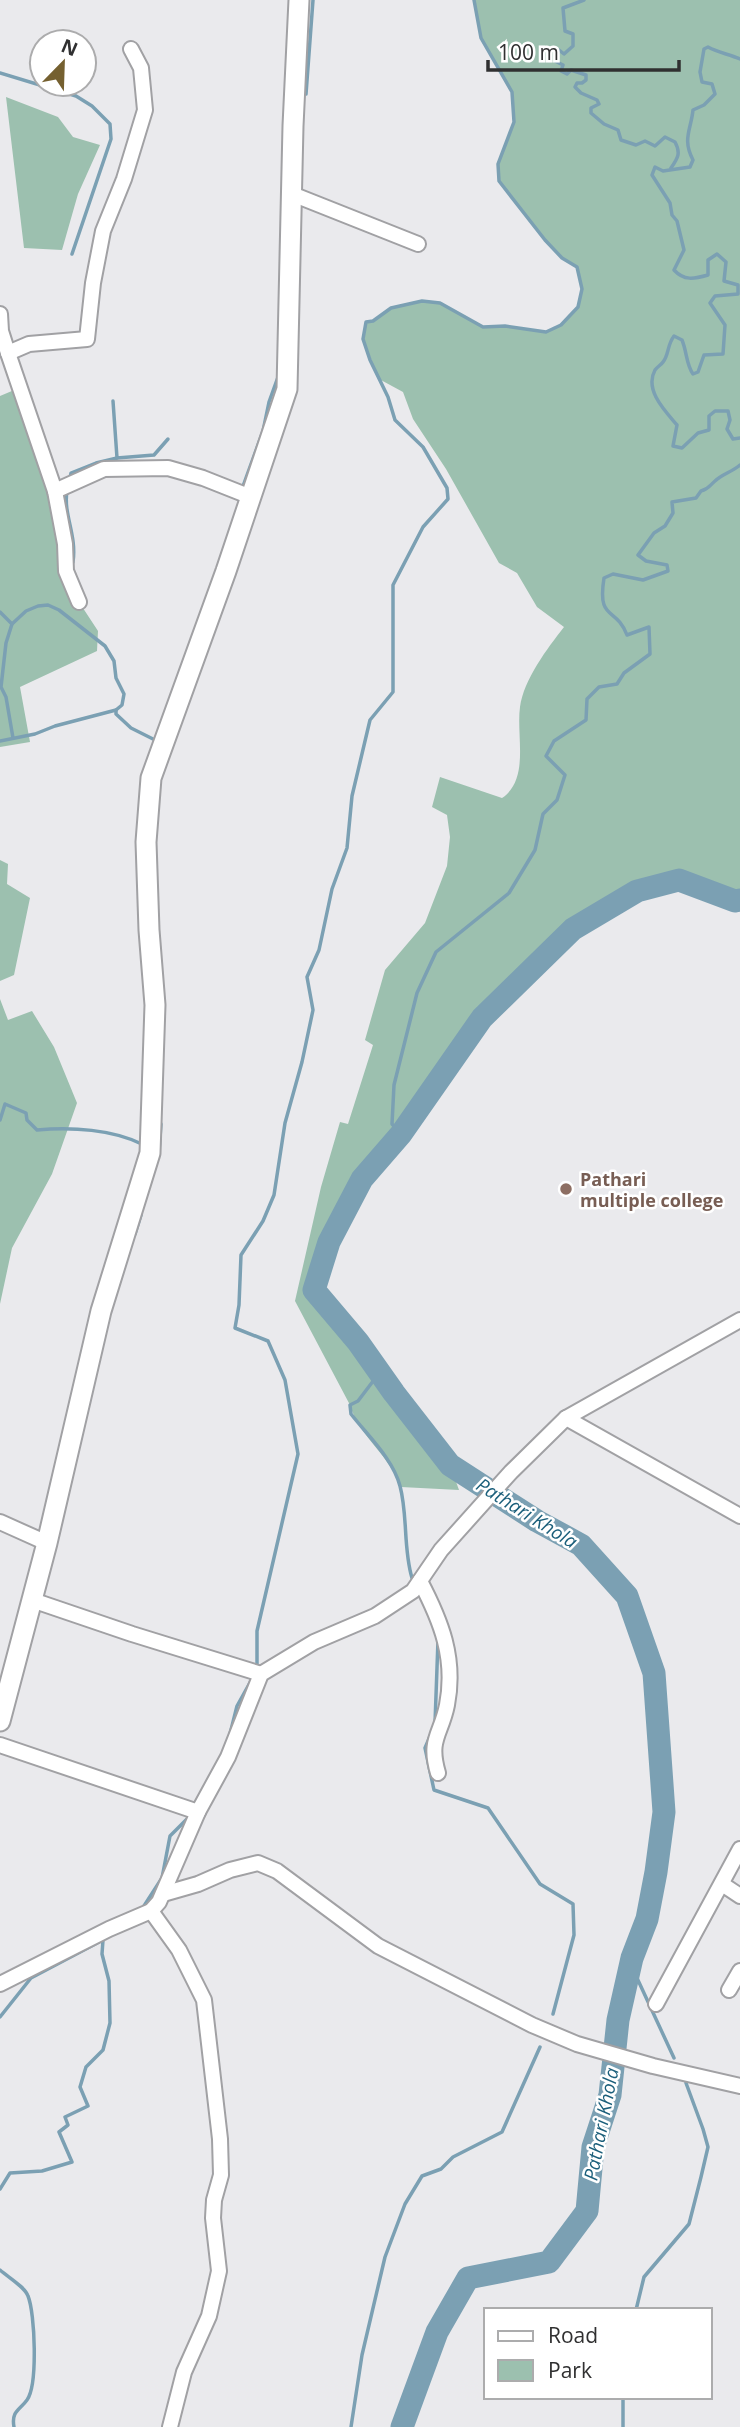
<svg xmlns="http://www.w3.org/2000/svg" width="740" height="2427" font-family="'Open Sans',sans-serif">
<rect width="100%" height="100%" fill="#eaeaed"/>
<!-- green -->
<g fill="#9cc0af">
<path d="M474 0H740V900L735 901 679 880 637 892 573 929 482 1018 401 1134 362 1179 329 1242 314 1291 358 1342 394 1393 450 1465 459 1490 401 1487C390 1456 359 1436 350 1405L295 1301 321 1187 340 1122 348 1124 373 1045 365 1040 385 970 425 923 447 866 450 837 447 815 432 807 440 777 502 798C530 779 516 736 520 707 524 679 547 649 564 627L537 607 517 573 499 563 446 469 413 419 403 392 379 379 363 339 366 322 373 321 391 308 422 301 440 303 483 327 505 326 546 332 561 325 578 307 582 289 577 267 562 258 545 240 499 181 498 164 514 122 512 92 481 38Z"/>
<path d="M6 97 58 117 73 137 100 145 78 194 62 250 24 248Z"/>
<path d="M19 388 79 602 98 631 97 651 20 687 30 742 0 747V396Z"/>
<path d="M0 860 8 864 7 884 30 898 14 975 0 981Z"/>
<path d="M0 999 8 1020 32 1011 54 1047 77 1103 52 1174 12 1248 0 1304Z"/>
</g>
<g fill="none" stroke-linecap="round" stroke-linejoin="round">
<!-- stream -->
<g stroke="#7ba0b3" stroke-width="3.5">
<path d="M584 0 563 8 565 31 573 34V46L564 54 559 50 555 61 563 65 561 71 567 74 571 70 586 75V80L582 83H577L575 87 581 93 597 100 599 104 591 108V113L604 124 618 130 621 140 636 145 645 141 655 146 665 137 675 142C681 153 678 158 671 168"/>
<path d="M740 59C729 54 719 53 708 47L704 49 700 72 702 82 712 84 715 94 704 105 693 110C691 130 682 139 693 160L690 167 663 171 655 167 652 175 670 203 672 215 677 221 684 250 674 270C684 281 694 279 708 275V260L717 254 726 262 724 281 738 285V294L715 296 710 303 725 325 723 354 704 355 698 372 693 374C686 364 687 352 682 340L674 336C667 345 669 355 663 362 661 365 657 367 655 370 644 390 665 411 677 425L673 446 682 448 698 433 709 430V416L715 411H728L730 420 727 429 733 439 740 438"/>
<path d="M0 73 76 96 92 106 110 124 111 139 72 254"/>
<path d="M306 94 313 0"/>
<path d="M113 401 117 458 154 455 168 439"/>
<path d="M70 478 71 473 96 463 117 458"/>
<path d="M242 489 263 431 269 402 278 377"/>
<path d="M67 491C63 514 77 535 73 562"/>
<path d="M0 612 12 624 6 643 1 687 6 697 13 738"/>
<path d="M12 624 26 611 38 606 48 605 59 610 105 646 114 661 116 678 124 694 122 705 116 710V714L131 728 157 741"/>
<path d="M0 741 35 734 55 726 116 710"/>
<path d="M0 1120 5 1104 26 1113 27 1120 37 1130C71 1127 113 1129 144 1145"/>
<path d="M401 1134 392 1124 394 1085 417 993 436 952 509 893 535 850 543 814 557 800 565 775 546 756 554 741 586 720 587 699 599 687 617 684 624 673 650 654 649 627 627 635C616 606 597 622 604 578L613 574 643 580 668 571 667 565 646 561 638 555 654 533 665 526 673 513 672 502 696 498 701 491C709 489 709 486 715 481 722 474 732 472 740 465"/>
<path d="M159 1151 161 1124"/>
<path d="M135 1234 141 1215"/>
<path d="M380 1372 358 1401 350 1405 351 1414C368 1436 393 1459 400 1486 408 1516 403 1548 412 1578"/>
<path d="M257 1665V1631L298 1454 285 1380 268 1341 235 1328 239 1305 241 1255 263 1221 274 1195 285 1123 302 1062 313 1010 307 977 319 950 332 889 347 848 352 796 370 720 393 692V585L423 527 448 499 447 488 423 447 395 420 388 397 370 360 363 339 366 322 373 321 391 308 422 301 440 303 483 327 505 326 546 332 561 325 578 307 582 289 577 267 562 258 545 240 499 181 498 164 514 122 512 92 481 38 474 0"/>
<path d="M435 1723 438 1640"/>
<path d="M230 1734 237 1706 252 1679"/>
<path d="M431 1734 425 1748 434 1790 488 1808 540 1884 573 1904 574 1935 553 2014"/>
<path d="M142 1909 162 1878 170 1836 189 1817"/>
<path d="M631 1965 674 2058"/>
<path d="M0 2017 31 1978 101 1941"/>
<path d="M0 2189 10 2173 42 2171 72 2162 59 2132 68 2125 65 2117 88 2106 80 2087 86 2067 103 2050 110 2023 109 1981 102 1954 103 1940"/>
<path d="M0 2270C8 2277 25 2287 28 2296 35 2313 38 2385 27 2400 20 2410 11 2411 14 2427"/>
<path d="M636 2310 644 2277 689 2224 701 2177 708 2147 703 2129 686 2083"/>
<path d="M351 2427 362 2355 385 2257 405 2204 422 2176 441 2169 453 2157 502 2132 540 2047"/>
<path d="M623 2427V2397"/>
</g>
<!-- river -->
<path stroke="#7ba0b3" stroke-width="23" d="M402 2427 437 2332 468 2278 549 2262 587 2211 593 2147 610 2095 618 2020 632 1958 647 1919 656 1872 664 1812 654 1673 627 1596 581 1545 537 1521 450 1465 394 1393 358 1342 314 1290 329 1242 362 1179 401 1134 482 1018 573 929 637 891 679 880 735 901 740 900"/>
<defs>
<g id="street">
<path d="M292 194 418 244"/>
<path d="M0 314 1 331 8 353 55 491 65 544 66 571 79 602"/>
<path d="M8 353 29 344 87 339 93 283 103 231 124 179 145 110 141 68 131 49"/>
<path d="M55 491 104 469 168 468 203 478 251 497"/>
<path d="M566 1418 740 1516"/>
<path d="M0 1522 47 1543"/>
<path d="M420 1581C441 1621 456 1658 447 1705 441 1735 428 1739 438 1773"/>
<path d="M32 1600 132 1634 261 1674"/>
<path d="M0 1745 198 1812"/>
<path d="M722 1884 740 1896"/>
<path d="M163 1894 198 1884 230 1870 258 1863 277 1871 378 1946 532 2025 577 2044 653 2066 740 2086"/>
<path d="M151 1911 179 1950 204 2000 220 2139 221 2175 214 2200 213 2218 219 2271 209 2316 184 2372 170 2427"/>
<path d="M0 1984 109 1929 151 1911 159 1902 198 1812 228 1757 261 1674 314 1642 375 1616 413 1591 441 1550 511 1472 566 1418 740 1320"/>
<path d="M729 1990 740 1971"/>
<path d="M656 2004 740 1849"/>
</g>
<path id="secondary" d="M0 1721 47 1543 101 1311 150 1153 155 1005 149 930 146 842 151 778 226 571 287 389 293 126 299 0"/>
</defs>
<!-- street casing -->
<use href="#street" stroke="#a1a1a4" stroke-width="18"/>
<!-- secondary casing -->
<use href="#secondary" stroke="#a1a1a4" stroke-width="23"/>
<!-- street -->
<use href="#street" stroke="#fff" stroke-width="14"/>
<!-- secondary -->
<use href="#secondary" stroke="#fff" stroke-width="19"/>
</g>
<!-- markers -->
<circle fill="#8d6e63" stroke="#fff" stroke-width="2.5" cx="566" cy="1189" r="7"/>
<g text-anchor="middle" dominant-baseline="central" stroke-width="5" stroke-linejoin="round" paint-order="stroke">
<!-- education labels -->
<g font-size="18" font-weight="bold" fill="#785e54" stroke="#fff" text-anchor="start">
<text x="580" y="1179">Pathari<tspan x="580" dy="21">multiple college</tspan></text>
</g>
<!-- water labels -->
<g font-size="19" font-style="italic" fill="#1b5f7b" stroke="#fff">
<text transform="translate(527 1513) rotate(32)">Pathari Khola</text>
<text transform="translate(601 2124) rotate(-79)">Pathari Khola</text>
</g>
</g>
<!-- legend -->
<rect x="484" y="2308" width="228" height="91" fill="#ffffff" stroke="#acacad" stroke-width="2"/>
<rect x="498" y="2331" width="35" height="10" fill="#ffffff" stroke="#acacad" stroke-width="2"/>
<text x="548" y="2343" font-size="21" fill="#303031">Road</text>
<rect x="498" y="2360" width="35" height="21" fill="#9cc0af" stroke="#acacad" stroke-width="2"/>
<text x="548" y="2378" font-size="21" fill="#303031">Park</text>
<!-- north arrow -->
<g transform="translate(63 63) rotate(23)"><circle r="33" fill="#ffffff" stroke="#acacad" stroke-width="2"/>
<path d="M0-5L12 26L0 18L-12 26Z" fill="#756030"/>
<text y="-10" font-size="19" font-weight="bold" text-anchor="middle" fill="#303031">N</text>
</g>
<!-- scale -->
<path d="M488 60v10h191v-10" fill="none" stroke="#303031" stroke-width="3.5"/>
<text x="498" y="60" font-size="21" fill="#303031" stroke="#ffffff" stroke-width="5" paint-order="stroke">100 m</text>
</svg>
